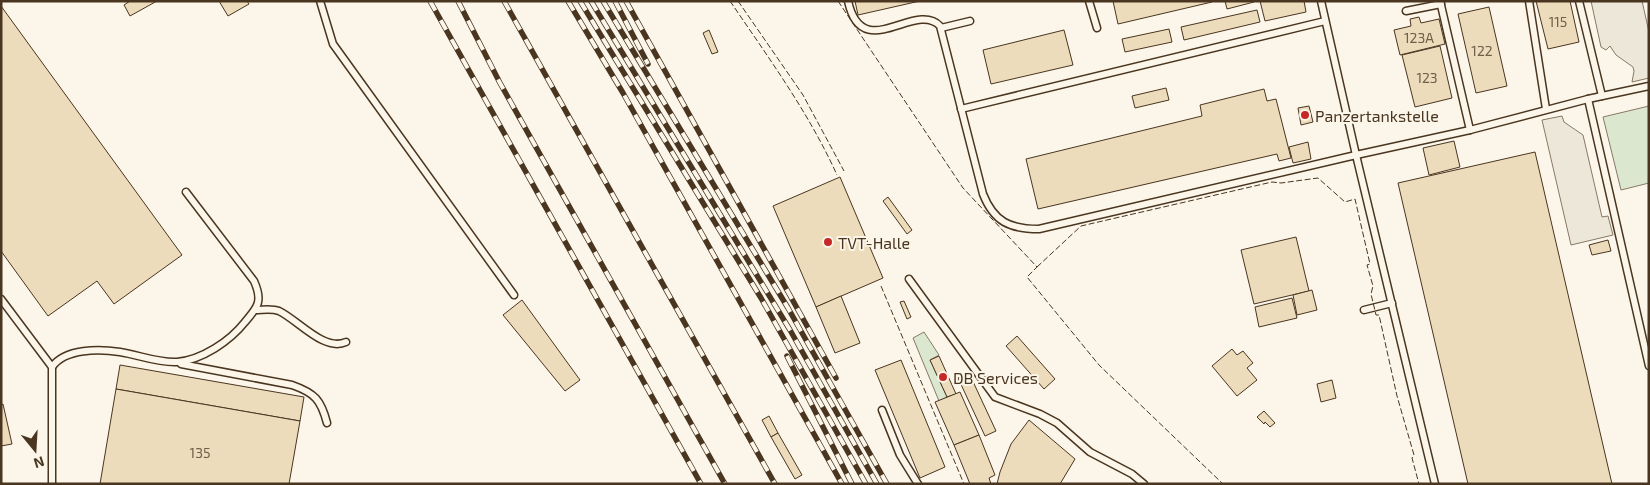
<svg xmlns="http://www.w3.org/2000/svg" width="1650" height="485" font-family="'Exo 2',sans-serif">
<rect width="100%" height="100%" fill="#fbf6e9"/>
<!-- green -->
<g fill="#dce7d0" stroke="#887966">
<path d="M1649 106V183L1621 190 1603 117Z"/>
<path d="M924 332 939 355 930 360 947 397 939 401 913 338Z"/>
</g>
<!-- parking -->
<g fill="#ede7d9" stroke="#887966">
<path d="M1591 1H1642L1649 32V78L1632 82 1634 71 1633 67 1616 55 1610 46 1606 50 1601 47Z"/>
<path d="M1562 116 1564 122 1583 135 1602 217 1608 216 1613 235 1571 245 1542 120Z"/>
</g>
<!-- building -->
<g fill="#ecdcbc" stroke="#4a3520">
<path d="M130 1H157L130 16 124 5Z"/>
<path d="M219 1H247L249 4 228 16Z"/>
<path d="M855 1H920L858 15Z"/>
<path d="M1113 1H1212V2L1118 24Z"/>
<path d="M1225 1H1254V2L1227 9Z"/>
<path d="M1260 1H1304L1306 12 1265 21Z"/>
<path d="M1536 1H1570L1579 42 1548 49Z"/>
<path d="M1 6 182 255 114 304 97 281 48 316 1 251Z"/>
<path d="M1489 7 1507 86 1476 93 1458 14Z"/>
<path d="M1257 10 1260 22 1184 40 1181 27Z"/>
<path d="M1419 17 1421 23 1439 19 1445 44 1400 55 1394 30 1411 26 1410 19Z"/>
<path d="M1169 29 1172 42 1125 52 1122 39Z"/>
<path d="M709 30 718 52 712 54 703 33Z"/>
<path d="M1064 30 1073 65 991 84 983 50Z"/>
<path d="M1440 46 1452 98 1415 107 1402 55Z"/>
<path d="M1166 88 1169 100 1135 108 1132 96Z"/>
<path d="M1264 89 1267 101 1276 99 1291 158 1279 161 1277 154 1038 209 1026 159 1202 116 1200 105Z"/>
<path d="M1309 106 1313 122 1301 125 1298 108Z"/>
<path d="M1454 141 1460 167 1429 175 1423 148Z"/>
<path d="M1308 142 1311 159 1293 163 1289 147Z"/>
<path d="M1535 152 1612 484H1468L1398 183Z"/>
<path d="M840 177 883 278 816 307 773 206Z"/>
<path d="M888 197 912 230 907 234 883 201Z"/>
<path d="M1296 237 1309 291 1254 304 1241 250Z"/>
<path d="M1608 240 1611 251 1592 255 1589 245Z"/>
<path d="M1312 290 1317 310 1297 315 1293 295Z"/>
<path d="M841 296 860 343 835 353 816 307Z"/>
<path d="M1292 298 1297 318 1259 327 1255 307Z"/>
<path d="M522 300 580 380 565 391 503 315Z"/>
<path d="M904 301 911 317 907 319 900 302Z"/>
<path d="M1017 336 1055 379 1044 389 1006 346Z"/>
<path d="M1232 349 1237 355 1243 351 1253 363 1247 368 1257 380 1237 396 1212 366Z"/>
<path d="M939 356 956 394 947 397 930 360Z"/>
<path d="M901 360 945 467 920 478 875 370Z"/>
<path d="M120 365 304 397 300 421 116 389Z"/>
<path d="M969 373 996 431 985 436 958 378Z"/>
<path d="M1332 380 1336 398 1321 402 1317 384Z"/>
<path d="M116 389 300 421 289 484H100Z"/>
<path d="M960 392 979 435 954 445 935 402Z"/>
<path d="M3 404 12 444 1 446V405Z"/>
<path d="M1264 411 1275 423 1270 427 1265 422 1264 424 1257 417Z"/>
<path d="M769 416 778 433 771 437 762 420Z"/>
<path d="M1029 420 1075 459 1060 484H997L1000 472 1011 444Z"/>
<path d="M778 433 802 475 795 479 771 437Z"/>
<path d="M979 435 995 475 989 478 991 484H970L954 445Z"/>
</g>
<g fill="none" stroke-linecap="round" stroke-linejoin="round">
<defs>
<g id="service">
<path d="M320 1 333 44 514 295"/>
<path d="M848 1C862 65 915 0 940 26L983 194C994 222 1010 229 1039 229L1356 155 1435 484"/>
<path d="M1089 1 1097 28"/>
<path d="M1321 1 1356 155 1470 130 1588 99 1649 86"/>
<path d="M1440 1 1470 130"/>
<path d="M1529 1 1546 109"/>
<path d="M1579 1 1602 96"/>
<path d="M1406 11 1441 4"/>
<path d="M941 28 970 21"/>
<path d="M1588 99 1649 366"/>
<path d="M961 109 1325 21"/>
<path d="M909 279 995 397 1040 414 1057 423 1090 452 1132 474 1144 484"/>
<path d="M1 299 52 367V484"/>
<path d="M255 310C263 310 271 308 279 311 298 320 324 352 346 342"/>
<path d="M1364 310 1392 303"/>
<path d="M181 364 292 385C315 393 321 400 327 423"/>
<path d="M52 367C65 348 100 349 120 352 139 355 158 363 177 362 202 360 230 341 245 322 258 307 263 301 254 281L186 192"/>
<path d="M882 410 900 455 918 484"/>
</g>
</defs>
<!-- service casing -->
<use href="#service" stroke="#4a3520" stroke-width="9"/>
<!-- service -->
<use href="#service" stroke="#fbf6e9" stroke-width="6"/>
<defs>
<g id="rail">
<path d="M430 1 701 484"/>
<path d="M458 1 500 83 725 484"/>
<path d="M504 1 775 484"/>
<path d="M568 1 623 93 842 484"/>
<path d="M580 1 761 298 866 484"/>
<path d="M591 1 790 330 877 484"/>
<path d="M603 1 788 308 887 484"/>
<path d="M615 1 648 64"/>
<path d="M626 1 836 378"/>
<path d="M787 356 852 484"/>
</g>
</defs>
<!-- rail casing -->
<use href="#rail" stroke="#4a3520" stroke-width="5.5"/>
<!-- rail -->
<use href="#rail" stroke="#fbf6e9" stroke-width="4" stroke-dasharray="11" stroke-linecap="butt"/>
<!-- fence -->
<g stroke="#4a3520" stroke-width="1" stroke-dasharray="6 2.5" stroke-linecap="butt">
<path d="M730 1C768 57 809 113 837 175"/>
<path d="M738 1 803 95 844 171"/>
<path d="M838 1 963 188 1037 267 1027 277 1099 365 1223 484"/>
<path d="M1037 267 1081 226 1272 182 1281 183 1318 178 1345 202 1355 199 1370 264 1367 265 1373 286 1371 294 1376 315H1379L1397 396 1414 455 1412 458 1419 484"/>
<path d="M881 286 964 484"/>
</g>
</g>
<!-- markers -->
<g fill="#c62828" stroke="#fbf6e9" stroke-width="2">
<circle cx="1305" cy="115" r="5"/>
<circle cx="828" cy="242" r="5"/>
<circle cx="943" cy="377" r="5"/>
</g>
<g text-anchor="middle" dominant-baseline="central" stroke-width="4" stroke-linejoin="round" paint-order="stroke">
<!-- number labels -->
<g font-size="14" fill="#725f47">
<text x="1558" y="21">115</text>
<text x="1419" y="37">123A</text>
<text x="1482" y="50">122</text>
<text x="1427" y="77">123</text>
<text x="200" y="452">135</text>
</g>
<!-- poi labels -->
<g font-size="16" fill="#4a3520" stroke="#fbf6e9" text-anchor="start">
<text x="1315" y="115">Panzertankstelle</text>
<text x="838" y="242">TVT-Halle</text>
<text x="953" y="377">DB Services</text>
</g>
</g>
<!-- border -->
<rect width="1650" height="485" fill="none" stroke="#4a3520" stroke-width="5"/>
<!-- north arrow -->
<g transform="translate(35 450) rotate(162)" stroke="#fbf6e9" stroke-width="4" paint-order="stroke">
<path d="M0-4L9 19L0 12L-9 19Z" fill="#4a3520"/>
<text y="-8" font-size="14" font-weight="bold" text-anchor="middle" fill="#4a3520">N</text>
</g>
</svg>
